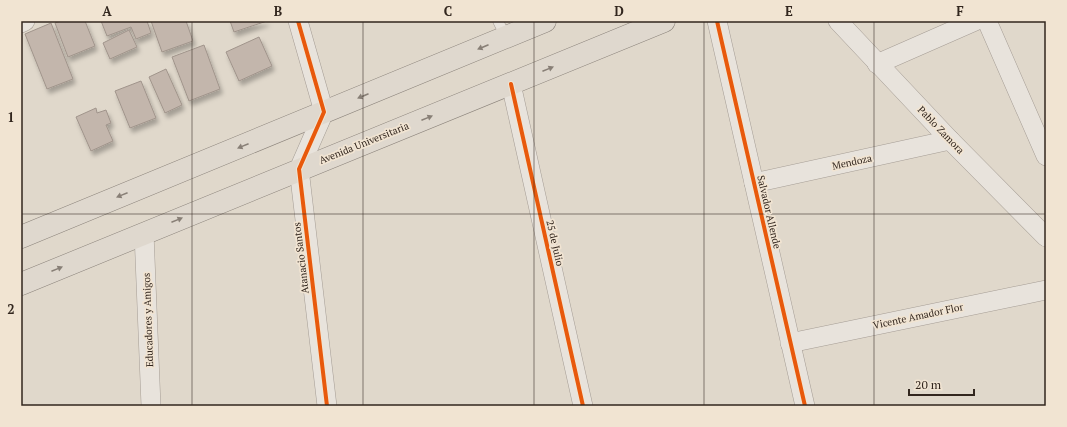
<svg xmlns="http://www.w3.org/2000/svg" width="1067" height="427" font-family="'PT Serif',serif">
<defs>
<filter id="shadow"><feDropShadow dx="2.5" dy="4.5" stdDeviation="2" flood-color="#0004"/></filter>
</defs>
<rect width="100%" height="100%" fill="#e0d8cb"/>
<!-- building -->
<g fill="#c3b6ac" stroke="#a0948b" filter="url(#shadow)">
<path d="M61 21H85L95 46 68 57 55 23Z"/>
<path d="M101 21H147L151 33 136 39 131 27 107 36Z"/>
<path d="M151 21H186L193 41 162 52Z"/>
<path d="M230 21H267L234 32Z"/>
<path d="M51 23 73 79 47 89 25 34Z"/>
<path d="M129 30 137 47 110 59 103 43Z"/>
<path d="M259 37 272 66 239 81 226 52Z"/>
<path d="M204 45 220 89 189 101 172 57Z"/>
<path d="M166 69 182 105 165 113 149 77Z"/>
<path d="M141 81 156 118 130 128 115 91Z"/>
<path d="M96 108 97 113 106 110 111 123 106 125 113 141 91 151 76 117Z"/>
</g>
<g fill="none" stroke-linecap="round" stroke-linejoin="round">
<defs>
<path id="service" d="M498 21 506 37"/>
<g id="minor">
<path d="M298 21 324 112 299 169 327 406"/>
<path d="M717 21 805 406"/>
<path d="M838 21 950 140 1046 237"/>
<path d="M987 21 1046 156"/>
<path d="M21 23 25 21"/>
<path d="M877 64 975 21"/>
<path d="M511 84 583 406"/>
<path d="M754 183 950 140"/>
<path d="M144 233 151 406"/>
<path d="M790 343 1046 290"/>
</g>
<g id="primary">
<path d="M21 237 545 21"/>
<path d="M21 284 664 21"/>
</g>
</defs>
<!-- service casing -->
<use href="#service" stroke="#a59d95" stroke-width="11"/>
<!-- minor casing -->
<use href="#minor" stroke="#a59d95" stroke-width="20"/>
<!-- primary casing -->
<use href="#primary" stroke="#8b837b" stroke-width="23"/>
<!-- service -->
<use href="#service" stroke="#e8e3dc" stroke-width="10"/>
<!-- minor -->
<use href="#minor" stroke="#e8e3dc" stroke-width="19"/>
<!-- primary -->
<use href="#primary" stroke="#dfd8ce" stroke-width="22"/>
<defs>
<g id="cycleway">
<path d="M298 21 324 112 299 169 327 406"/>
<path d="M717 21 805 406"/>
<path d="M511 84 583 406"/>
</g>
</defs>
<!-- cycleway casing -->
<use href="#cycleway" stroke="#f1e4d2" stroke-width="6"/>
<!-- cycleway -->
<use href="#cycleway" stroke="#e8590c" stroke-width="4"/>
</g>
<!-- one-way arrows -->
<defs><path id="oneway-solid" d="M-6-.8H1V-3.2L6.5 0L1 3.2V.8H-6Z"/></defs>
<g fill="#887f76">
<use href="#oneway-solid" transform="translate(483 47) rotate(157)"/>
<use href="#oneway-solid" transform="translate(548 69) rotate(-22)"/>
<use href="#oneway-solid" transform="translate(363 96) rotate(157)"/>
<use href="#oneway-solid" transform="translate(427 118) rotate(-22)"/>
<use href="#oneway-solid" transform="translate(243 146) rotate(158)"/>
<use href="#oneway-solid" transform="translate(122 195) rotate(158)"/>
<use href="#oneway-solid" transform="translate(177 220) rotate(-22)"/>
<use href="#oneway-solid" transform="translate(57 269) rotate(-22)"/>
</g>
<!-- grid -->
<path fill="none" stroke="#32261e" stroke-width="1" stroke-opacity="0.55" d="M192 21V406M363 21V406M534 21V406M704 21V406M874 21V406M21 214H1046"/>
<g text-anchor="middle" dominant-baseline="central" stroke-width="3.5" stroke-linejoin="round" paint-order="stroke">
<!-- street labels -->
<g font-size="10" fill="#32261e" stroke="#f1e4d2">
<text transform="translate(941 130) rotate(46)">Pablo Zamora</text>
<text transform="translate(364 143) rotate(-22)">Avenida Universitaria</text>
<text transform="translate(852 162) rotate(-12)">Mendoza</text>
<text transform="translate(769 212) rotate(77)">Salvador Allende</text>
<text transform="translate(555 243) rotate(77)">25 de Julio</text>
<text transform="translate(301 258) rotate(-97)">Atanacio Santos</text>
<text transform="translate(918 316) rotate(-12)">Vicente Amador Flor</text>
<text transform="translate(148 320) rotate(-92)">Educadores y Amigos</text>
</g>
</g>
<!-- border -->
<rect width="1067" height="427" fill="none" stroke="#f1e4d2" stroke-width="44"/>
<!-- scale -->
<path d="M909 389v6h65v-6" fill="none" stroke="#32261e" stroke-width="2"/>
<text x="915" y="389" font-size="12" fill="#32261e" stroke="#f1e4d2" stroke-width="3" paint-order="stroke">20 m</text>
<rect x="22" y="22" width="1023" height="383" fill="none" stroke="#32261e" stroke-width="1.5"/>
<g font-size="13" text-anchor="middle" font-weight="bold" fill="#32261e">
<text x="107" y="16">A</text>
<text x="278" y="16">B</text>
<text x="448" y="16">C</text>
<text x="619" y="16">D</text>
<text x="789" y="16">E</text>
<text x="960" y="16">F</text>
<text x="11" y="122">1</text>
<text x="11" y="314">2</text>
</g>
</svg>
